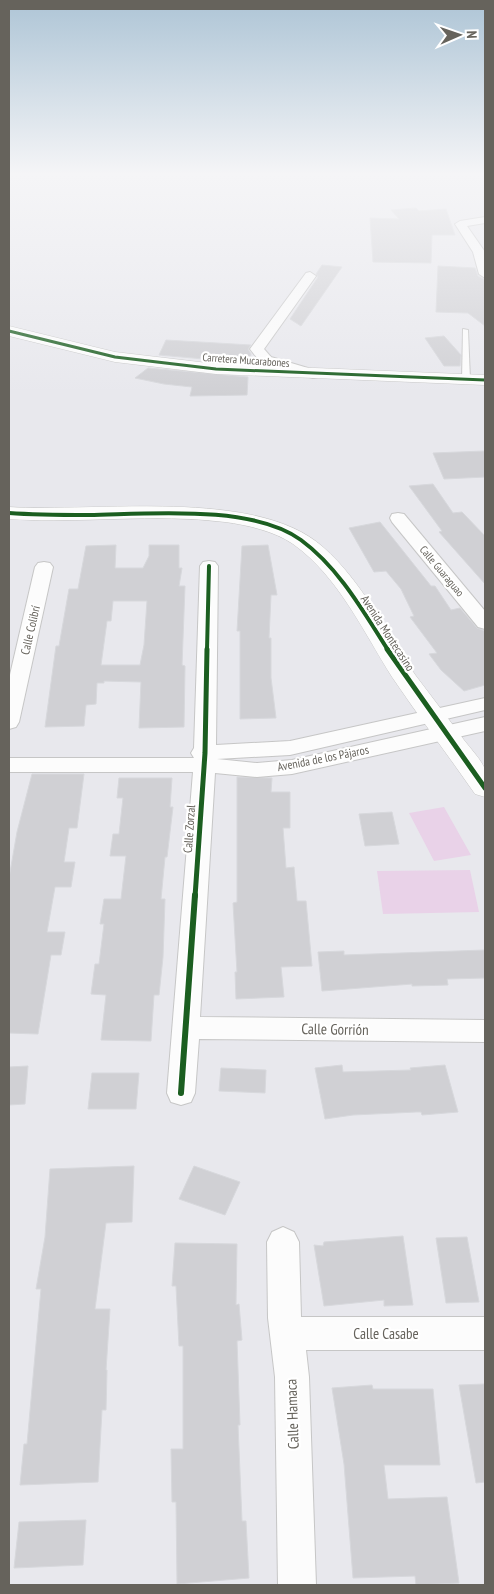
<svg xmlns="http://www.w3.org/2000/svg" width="494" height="1594" font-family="'PT Sans Narrow',sans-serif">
<rect width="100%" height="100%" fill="#e8e8ed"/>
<!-- green -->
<g fill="#e9d2e8">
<path d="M444 807 471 855 434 861 409 813Z"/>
<path d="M470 870 479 912 383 914 377 871Z"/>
</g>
<!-- building -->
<g fill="#d0d0d4" stroke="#d7d8dc" fill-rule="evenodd">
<path d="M416 208 419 211 446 209 455 235H432L431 263 373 262 370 218 399 219 391 210Z"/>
<path d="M322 265 342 267 301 326 290 319 318 277 316 274Z"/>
<path d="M438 266 475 268 478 276 485 280V326L468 313 436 312Z"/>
<path d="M444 336 461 355 460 366H444L425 338Z"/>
<path d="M166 340 251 345 248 349 251 354 249 363 159 355Z"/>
<path d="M148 368 248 377 247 395 190 396 192 387 164 384 135 378Z"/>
<path d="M485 451V477L444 479 433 453Z"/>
<path d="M433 484 453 513 462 512 485 536V584L439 532 442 531 409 486Z"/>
<path d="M380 522 431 586H435L451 610 460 608 477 628 485 631V685L464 691 441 670 429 654 437 653 410 617 414 616 401 589 386 571 374 572 349 528Z"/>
<path d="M116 545 115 568H143L149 556V545H179V568H182L179 586H185L182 665 185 666 184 727 139 728 141 682 104 681V683H97L96 704 86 705 84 726 45 727 56 646H59L69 589H78L86 546ZM113 601H147L144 645 140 665H101L107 621H111Z"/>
<path d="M268 545 277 595H271L269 638H271V678L276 718 240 719V631H237L242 546Z"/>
<path d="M32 774H84L77 828H69L64 862H75L71 887H55L47 932H65L61 955H51L38 1034 9 1033V878L17 832Z"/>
<path d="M237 777 272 778 271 792H290V828H283L286 868 294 867 297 901H306L312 966 281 967 284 997 236 999 235 972H237L233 903 237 902Z"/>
<path d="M119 778H172L170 807H173L167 857H165L161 899H165L163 957 159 995H154L151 1041 101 1040 106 995 91 994 95 964H99L104 924H100L104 899H121L126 856H110L113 834H119L123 798H117Z"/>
<path d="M392 812 399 844 365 846 359 814Z"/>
<path d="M485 950V978L447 979 448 985 412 986V984L322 991 318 952 344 951V955Z"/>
<path d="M342 1065 343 1072 411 1070 410 1068 445 1065 458 1112 422 1115 421 1112H416L353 1115 325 1119 315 1068Z"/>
<path d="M28 1066 25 1104 9 1105V1067Z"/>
<path d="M221 1068 266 1070 265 1093 219 1091Z"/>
<path d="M92 1073H139L136 1109H88Z"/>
<path d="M134 1166 132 1222 106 1223 95 1309H110L106 1370H107L106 1410H102L98 1482 20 1485 24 1444H27L41 1289H36L45 1237 50 1169Z"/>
<path d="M194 1166 240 1182 225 1215 179 1199Z"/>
<path d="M403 1236 413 1305 384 1306V1300L324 1306 314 1245 323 1246 324 1242Z"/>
<path d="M467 1237 479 1302 446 1303 436 1238Z"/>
<path d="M175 1243 237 1244 236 1305 239 1304 242 1340 237 1341 240 1425H238L242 1521H246L249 1578 177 1584 176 1502H172L171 1449H183V1346H179L176 1286H172Z"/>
<path d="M485 1384V1482L476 1483 459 1385Z"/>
<path d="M372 1385 373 1389H433L440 1465H384L388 1499 447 1497 459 1583 416 1585 415 1576 353 1578 344 1464 332 1388Z"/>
<path d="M86 1520 83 1565 14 1568 19 1522Z"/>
</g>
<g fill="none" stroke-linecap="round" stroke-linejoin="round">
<defs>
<path id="lane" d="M463 329 468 330 470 380 466 382 462 380Z"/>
<g id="street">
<path d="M485 217V223L467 226 485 252V278L479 274 473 252 455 224 460 221Z"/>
<path d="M310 272 316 276 264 349 271 357 318 371 320 374 318 377 313 378 261 363 250 349 306 273Z"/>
<path d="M398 513 404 514 485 611V629L478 627 392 522 390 518 392 514Z"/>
<path d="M209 561 215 562 218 566 216 745 290 741 485 698V710L290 755 217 759 257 763 292 760 485 717V731L292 774 257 777 215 773 200 1017 485 1020V1042L199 1039 195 1093 191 1102 181 1105 171 1102 167 1093 193 772H9V758H194L191 753 194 748 200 566 203 562Z"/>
<path d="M44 562 50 563 53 567 19 722 16 727 9 729V679L35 567 38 563Z"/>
<path d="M283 1227 294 1232 299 1242 301 1317H485V1350H306L309 1377 316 1585H278L275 1377 268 1318 267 1242 272 1232Z"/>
</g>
<g id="secondary">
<path d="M9 326 115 352 216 364 485 375V385L216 374 115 362 9 336Z"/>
<path d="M9 507C96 513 256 487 323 547 363 582 386 633 416 676 432 697 448 718 464 740 470 748 479 757 484 767 488 774 485 789 485 797L475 794C448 755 419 717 392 677 363 631 338 576 293 544 274 531 247 525 225 522 154 513 81 524 9 519Z"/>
</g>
</defs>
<!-- lane casing -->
<use href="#lane" stroke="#c6c6c6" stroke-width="2"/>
<!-- street casing -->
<use href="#street" stroke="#c6c6c6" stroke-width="2"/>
<!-- secondary casing -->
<use href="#secondary" stroke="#c6c6c6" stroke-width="1"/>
<!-- lane -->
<use href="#lane" fill="#fcfcfc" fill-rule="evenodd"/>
<!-- street -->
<use href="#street" fill="#fcfcfc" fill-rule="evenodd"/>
<!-- secondary -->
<use href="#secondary" fill="#fcfcfc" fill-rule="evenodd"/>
<defs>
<path id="cycleway-far3" d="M9 331 115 357 216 369 485 380"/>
<g id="cycleway-far2">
<path d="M9 513C36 515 62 515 89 515 148 514 252 504 301 540 339 568 363 611 388 650"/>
<path d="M207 650 209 566"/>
</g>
<g id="cycleway-far1">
<path d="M387 649 485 788"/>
<path d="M195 897 205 753 207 649"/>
</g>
<path id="cycleway" d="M181 1093 195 895"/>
</defs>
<!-- cycleway-far3 casing -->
<use href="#cycleway-far3" stroke="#fff" stroke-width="5"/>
<!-- cycleway-far2 casing -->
<use href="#cycleway-far2" stroke="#fff" stroke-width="6"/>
<!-- cycleway-far1 casing -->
<use href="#cycleway-far1" stroke="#fff" stroke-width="8"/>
<!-- cycleway casing -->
<use href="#cycleway" stroke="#fff" stroke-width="9"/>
<!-- cycleway-far3 -->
<use href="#cycleway-far3" stroke="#1b5e20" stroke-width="3"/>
<!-- cycleway-far2 -->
<use href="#cycleway-far2" stroke="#1b5e20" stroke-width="4"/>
<!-- cycleway-far1 -->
<use href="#cycleway-far1" stroke="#1b5e20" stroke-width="5"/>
<!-- cycleway -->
<use href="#cycleway" stroke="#1b5e20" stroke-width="6"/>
</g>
<!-- sky -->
<linearGradient id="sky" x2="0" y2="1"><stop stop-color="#aec5d6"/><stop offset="0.44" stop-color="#f5f5f7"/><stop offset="1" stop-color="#f5f5f7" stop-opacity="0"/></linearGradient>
<rect width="494" height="395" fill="url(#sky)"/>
<g text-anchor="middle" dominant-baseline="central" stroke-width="4.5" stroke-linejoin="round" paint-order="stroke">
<!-- far-street labels -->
<g font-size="11" fill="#66635c" stroke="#fff">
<text transform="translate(246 360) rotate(4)">Carretera Mucarabones</text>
<text transform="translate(442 571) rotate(50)">Calle Guaraguao</text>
</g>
<!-- street labels -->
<g font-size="12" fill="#66635c" stroke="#fff">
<text transform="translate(30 630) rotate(-77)">Calle Colibrí</text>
<text transform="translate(388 633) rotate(57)">Avenida Montecasino</text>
<text transform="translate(323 758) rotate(-11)">Avenida de los Pájaros</text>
<text transform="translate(189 829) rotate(-86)">Calle Zorzal</text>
</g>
<!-- near-street labels -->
<g font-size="15" fill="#66635c" stroke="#fff">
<text transform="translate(335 1029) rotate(1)">Calle Gorrión</text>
<text x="386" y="1333">Calle Casabe</text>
<text transform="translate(292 1414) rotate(-92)">Calle Hamaca</text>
</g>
</g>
<!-- border -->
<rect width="494" height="1594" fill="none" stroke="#66635c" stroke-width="20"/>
<!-- north arrow -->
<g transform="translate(459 35) rotate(88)" stroke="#ffffff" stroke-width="4" paint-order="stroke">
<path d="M0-4L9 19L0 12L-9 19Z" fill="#66635c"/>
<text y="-8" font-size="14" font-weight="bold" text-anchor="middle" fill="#66635c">N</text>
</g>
</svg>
